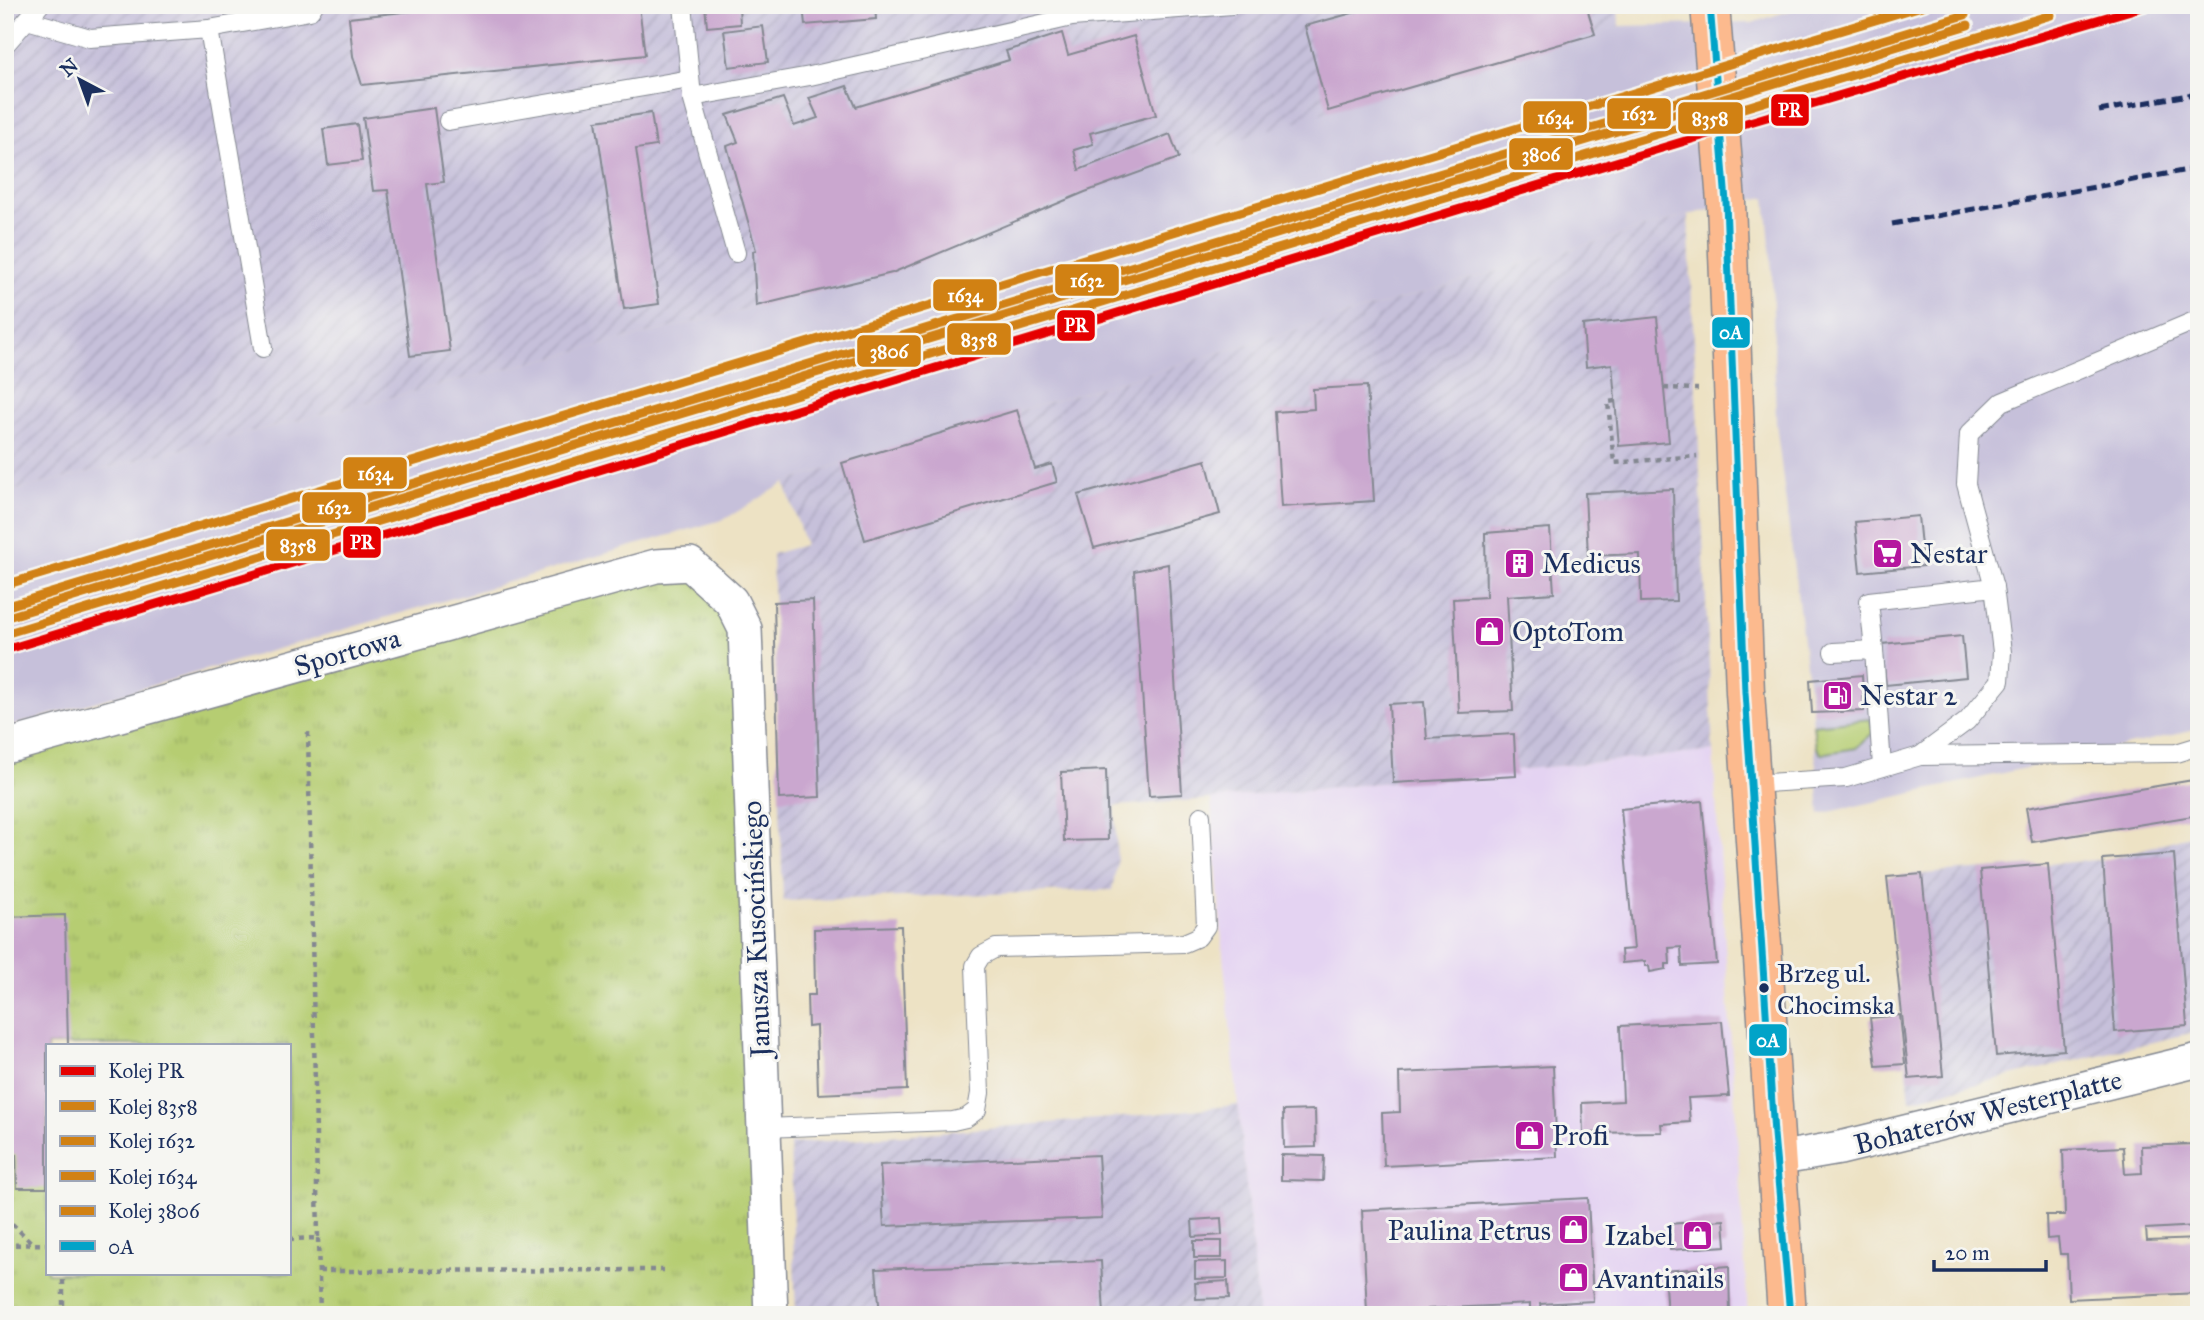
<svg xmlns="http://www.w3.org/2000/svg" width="2204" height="1320" font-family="'IM FELL Great Primer',serif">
<defs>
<pattern id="industrial-furrows" width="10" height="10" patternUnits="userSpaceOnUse" patternTransform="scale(1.75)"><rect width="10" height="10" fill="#c6c0da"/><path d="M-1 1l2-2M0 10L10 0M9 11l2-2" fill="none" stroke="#aaa5be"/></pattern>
<pattern id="park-tufts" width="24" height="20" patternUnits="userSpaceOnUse" patternTransform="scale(1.75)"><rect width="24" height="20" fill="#b6cd72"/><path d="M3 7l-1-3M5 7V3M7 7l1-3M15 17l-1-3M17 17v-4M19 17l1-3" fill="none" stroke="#9cb065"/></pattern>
</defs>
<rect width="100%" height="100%" fill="#f6f6f2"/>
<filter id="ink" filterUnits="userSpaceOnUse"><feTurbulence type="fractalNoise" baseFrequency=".0143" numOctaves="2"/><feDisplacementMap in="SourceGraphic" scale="14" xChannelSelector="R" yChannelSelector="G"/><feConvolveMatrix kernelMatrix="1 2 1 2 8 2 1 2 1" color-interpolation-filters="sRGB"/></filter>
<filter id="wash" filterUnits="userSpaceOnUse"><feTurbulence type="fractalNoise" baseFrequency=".00686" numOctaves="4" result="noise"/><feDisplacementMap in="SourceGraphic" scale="28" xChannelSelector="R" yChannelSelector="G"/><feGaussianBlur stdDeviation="1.57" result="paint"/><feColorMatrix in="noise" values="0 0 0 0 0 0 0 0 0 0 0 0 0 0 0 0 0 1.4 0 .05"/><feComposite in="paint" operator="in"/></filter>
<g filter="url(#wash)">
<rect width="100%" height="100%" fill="#ede2c4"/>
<!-- built -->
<path fill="#e4d3f2" d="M1713 751 1748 1315H1259L1223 955 1211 799Z"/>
<!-- industrial -->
<g fill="url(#industrial-furrows)">
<path d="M5 5H1618L1619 26 892 273 5 493Z"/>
<path d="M1688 215 1713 751 1211 799 1115 806 1117 863 1112 890 783 901 772 554 805 545 785 483 842 463Z"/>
<path d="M2199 833V1031L1910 1100 1887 877 2108 859Z"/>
<path d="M1238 1105 1259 1315H796L790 1144 1134 1116Z"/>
</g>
<!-- railway -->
<path fill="#c6c0da" d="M1807 5H2199V729L1820 814 1812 713 1776 423 1772 271 1766 197 1688 215 842 463 785 483 725 519 5 728V493L892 273 1085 192 1179 158 1328 111 1619 26 1752 23Z"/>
<!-- grass -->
<path fill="#b6cd72" stroke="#687e68" stroke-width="2" d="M1870 719 1873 733 1856 748 1821 754 1816 747 1813 725Z"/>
<!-- park -->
<path fill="url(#park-tufts)" stroke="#687e68" stroke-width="2" fill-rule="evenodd" d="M690 564 731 601 771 1315H5V747ZM47 1045H289V1273H47Z"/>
<g id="blocks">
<!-- building -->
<g fill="#caa7cf">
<path d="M466 5H639L645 55 362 85 353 56 349 18Z"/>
<path d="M705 5H739L740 24 707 27Z"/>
<path d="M803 5H875L876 19 805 25Z"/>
<path d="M1354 5H1586L1595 34 1328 111 1305 26 1356 12Z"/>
<path d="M763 26 768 62 729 67 724 31Z"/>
<path d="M1062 33 1068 55 1134 36 1156 115 1090 133 1093 144 1074 150 1079 170 1170 134 1179 158 1085 192 892 273 756 306 753 251 756 250 727 146 738 142 727 115 783 98 794 126 818 118 809 98 847 86 856 107 1009 60 1006 51Z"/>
<path d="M434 108 444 182 427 184 450 351 410 356 388 190 373 191 363 118Z"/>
<path d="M651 113 656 146 636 149 659 304 624 309 596 121Z"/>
<path d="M357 124 362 161 328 165 323 129Z"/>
<path d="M1657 317 1669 442 1619 446 1612 364 1586 367 1583 325Z"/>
<path d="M1367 386 1374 501 1281 507 1275 412 1314 409 1313 389Z"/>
<path d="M1017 410 1035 469 1052 464 1057 482 865 540 842 463Z"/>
<path d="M1206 460 1220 514 1094 548 1078 495Z"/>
<path d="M1673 489 1676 601 1641 602 1640 554 1588 556 1585 493Z"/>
<path d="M1918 516 1923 566 1860 572 1855 522Z"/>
<path d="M1550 528 1554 593 1507 596 1513 711 1459 713 1453 599 1486 597 1485 533Z"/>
<path d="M1168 564 1182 794 1149 796 1134 571Z"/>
<path d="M813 600 820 797 779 799 774 602Z"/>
<path d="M1962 636 1966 677 1886 685 1882 644Z"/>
<path d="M1862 675 1864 711 1812 713 1810 680Z"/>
<path d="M1424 702 1427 739 1514 734 1516 776 1393 783 1389 704Z"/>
<path d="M1106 770 1108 840 1064 841 1061 772Z"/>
<path d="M2199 779V815L2032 842 2026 808Z"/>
<path d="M1702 801 1717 964 1682 966 1681 947 1669 948 1670 964H1666V969L1650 972 1649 966H1645V961L1622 963 1621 950 1634 949 1621 809Z"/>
<path d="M2174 854 2187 1026 2115 1032 2103 859Z"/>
<path d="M2048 864 2064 1050 1996 1056 1980 870Z"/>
<path d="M1922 874 1943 1076 1909 1079 1887 877Z"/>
<path d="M65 915 68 1045H47V1188H17L16 1155H5V917Z"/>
<path d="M901 926 907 1090 818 1094 816 1026 808 1027 807 995H815L814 929Z"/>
<path d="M1900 1015 1905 1064 1876 1066 1870 1018Z"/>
<path d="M1722 1021 1729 1096 1688 1098 1690 1122 1661 1124 1662 1132 1583 1133 1582 1103 1623 1101 1620 1026Z"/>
<path d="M1553 1066 1557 1157 1384 1166 1382 1113 1400 1112 1399 1073Z"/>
<path d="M1315 1110 1316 1147 1284 1148 1283 1111Z"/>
<path d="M2195 1144 2198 1226 2146 1229 2147 1241 2199 1239V1293L2069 1299 2067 1254H2060L2058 1238 2047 1239 2046 1215H2065L2063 1150 2123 1147 2125 1174 2142 1173 2141 1146Z"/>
<path d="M1098 1155 1102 1218 884 1226 880 1165Z"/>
<path d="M1281 1155 1324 1156 1323 1181 1281 1180Z"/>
<path d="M1588 1198 1593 1301 1540 1304 1541 1315H1530V1304L1428 1309V1315H1418V1310L1367 1312 1362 1210Z"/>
<path d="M1221 1218 1222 1235 1193 1237 1192 1220Z"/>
<path d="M1724 1220 1726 1246 1670 1250 1668 1224Z"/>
<rect x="1194" y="1241" width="28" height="17"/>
<path d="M1101 1261 1104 1315H880L876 1269Z"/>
<path d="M1227 1261V1278L1195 1279V1262Z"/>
<path d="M1729 1266 1730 1315H1667L1664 1271Z"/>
<path d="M1228 1281 1229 1298 1196 1299 1195 1283Z"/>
</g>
</g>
</g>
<g filter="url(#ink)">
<use href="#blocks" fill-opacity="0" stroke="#848891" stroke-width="2"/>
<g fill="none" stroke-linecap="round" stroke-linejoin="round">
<defs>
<g id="service">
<path d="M683 5 692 97 810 76 1072 17 1232 5"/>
<path d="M27 20 90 38 209 29 263 348"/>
<path d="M209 29 310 11 314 5"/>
<path d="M5 45 40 5"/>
<path d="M692 97 736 253"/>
<path d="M448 121 690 79"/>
<path d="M1994 587 1966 484 1969 434 2002 402 2199 319"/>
<path d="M1874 650 1882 767"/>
<path d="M1920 756 2176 753 2199 746"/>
<path d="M1752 784 1846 778 1920 756 1967 721 2000 681 2002 652 1994 587 1869 601 1874 650 1833 652"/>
<path d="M764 1128 953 1121 966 1118 977 1110 980 1093 975 966 981 956 996 948 1184 943 1198 937 1206 926 1201 816"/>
</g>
<g id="minor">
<path d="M5 747 656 566 690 564 731 601 745 629 771 1315"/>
<path d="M1776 1159 1840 1148 2199 1060"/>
</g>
<path id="primary" d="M1710 5 1726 202 1745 692 1787 1315"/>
</defs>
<!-- service casing -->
<use href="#service" stroke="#848891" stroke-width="20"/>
<!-- minor casing -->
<use href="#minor" stroke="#848891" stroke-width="36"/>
<!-- primary casing -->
<use href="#primary" stroke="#848891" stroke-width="41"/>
<!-- path -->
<g stroke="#848891" stroke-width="4.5" stroke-dasharray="5 5" stroke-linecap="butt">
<path d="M1664 388 1698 389"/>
<path d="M1615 401 1608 402 1614 463 1697 456"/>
<path d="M5 1217 33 1244"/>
<path d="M318 1238 320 1315"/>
<path d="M289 1239 318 1238 308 732"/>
<path d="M5 1245 47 1244"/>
<path d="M319 1271 665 1270"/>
<path d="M2104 1313 2199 1311"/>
<path d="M63 1315V1273"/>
</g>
<!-- service -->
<use href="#service" stroke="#fff" stroke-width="18"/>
<!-- minor -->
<use href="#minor" stroke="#fff" stroke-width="33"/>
<!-- primary -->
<use href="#primary" stroke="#fcba8e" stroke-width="38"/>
<!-- rail -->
<g stroke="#1b2f5e" stroke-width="5" stroke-dasharray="10 5" stroke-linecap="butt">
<path d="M2099 111 2199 93"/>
<path d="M1892 224 2199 168"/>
</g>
<defs>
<path id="bus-1" d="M1710 5 1726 202 1745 692 1774 1134 1790 1315"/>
</defs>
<!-- bus-1 casing -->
<use href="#bus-1" stroke="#f6f6f2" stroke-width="12"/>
<!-- bus-1 -->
<use href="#bus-1" stroke="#01a3c8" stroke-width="7"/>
<defs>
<path id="rail-1" d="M5 650 1685 141 2148 5"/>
<path id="rail-2" d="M8 633 2051 15"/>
<path id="rail-3" d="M8 606 1965 15"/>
<path id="rail-4" d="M5 585 1925 5"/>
<path id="rail-5" d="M11 616 1968 25"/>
</defs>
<!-- rail-1 casing -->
<use href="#rail-1" stroke="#f6f6f2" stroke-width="14"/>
<!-- rail-2 casing -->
<use href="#rail-2" stroke="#f6f6f2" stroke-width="14"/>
<!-- rail-3 casing -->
<use href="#rail-3" stroke="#f6f6f2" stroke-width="14"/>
<!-- rail-4 casing -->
<use href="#rail-4" stroke="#f6f6f2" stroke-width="14"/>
<!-- rail-5 casing -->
<use href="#rail-5" stroke="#f6f6f2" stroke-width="14"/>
<!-- rail-1 -->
<use href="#rail-1" stroke="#e50000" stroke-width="9"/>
<!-- rail-2 -->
<use href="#rail-2" stroke="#d18113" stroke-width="9"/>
<!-- rail-3 -->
<use href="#rail-3" stroke="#d18113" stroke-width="9"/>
<!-- rail-4 -->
<use href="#rail-4" stroke="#d18113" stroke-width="9"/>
<!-- rail-5 -->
<use href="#rail-5" stroke="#d18113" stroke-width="9"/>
</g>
</g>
<!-- icons -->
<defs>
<symbol id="supermarket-square" viewBox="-11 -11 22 22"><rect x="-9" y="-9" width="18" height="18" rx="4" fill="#b5179e" stroke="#f6f6f2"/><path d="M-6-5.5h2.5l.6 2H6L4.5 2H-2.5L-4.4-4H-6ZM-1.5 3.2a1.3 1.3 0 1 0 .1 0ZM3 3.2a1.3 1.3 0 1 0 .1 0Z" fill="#fff"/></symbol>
<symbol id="building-square" viewBox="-11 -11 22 22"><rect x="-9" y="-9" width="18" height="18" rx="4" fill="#b5179e" stroke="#f6f6f2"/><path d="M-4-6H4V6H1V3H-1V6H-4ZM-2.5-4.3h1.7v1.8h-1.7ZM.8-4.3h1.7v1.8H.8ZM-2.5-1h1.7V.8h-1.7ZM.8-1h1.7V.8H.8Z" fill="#fff"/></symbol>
<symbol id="shop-square" viewBox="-11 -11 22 22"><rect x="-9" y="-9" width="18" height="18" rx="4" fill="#b5179e" stroke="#f6f6f2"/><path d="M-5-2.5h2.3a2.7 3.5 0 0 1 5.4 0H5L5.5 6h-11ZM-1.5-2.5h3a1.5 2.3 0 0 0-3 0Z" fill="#fff"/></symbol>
<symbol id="fuel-square" viewBox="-11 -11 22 22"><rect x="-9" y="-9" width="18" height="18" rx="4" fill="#b5179e" stroke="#f6f6f2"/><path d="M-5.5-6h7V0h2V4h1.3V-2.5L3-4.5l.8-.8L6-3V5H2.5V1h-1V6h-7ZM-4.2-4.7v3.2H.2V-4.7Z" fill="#fff"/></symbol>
</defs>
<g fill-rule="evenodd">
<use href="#supermarket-square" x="1870" y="536" width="35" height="35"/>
<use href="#building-square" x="1502" y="546" width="35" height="35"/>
<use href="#shop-square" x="1472" y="614" width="35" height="35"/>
<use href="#fuel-square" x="1820" y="678" width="35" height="35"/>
<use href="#shop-square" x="1512" y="1118" width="35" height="35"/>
<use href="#shop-square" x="1556" y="1212" width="35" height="35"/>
<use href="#shop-square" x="1680" y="1218" width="35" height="35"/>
<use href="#shop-square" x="1556" y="1260" width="35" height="35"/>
</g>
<!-- markers -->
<circle fill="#1b2f5e" stroke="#f6f6f2" stroke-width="2.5" cx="1764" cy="988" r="6"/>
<g text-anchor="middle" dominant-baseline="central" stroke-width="6" stroke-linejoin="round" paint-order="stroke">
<!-- bus labels -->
<g font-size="26" fill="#1b2f5e" stroke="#f6f6f2" text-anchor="start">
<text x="1777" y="973">Brzeg ul.<tspan x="1777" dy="32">Chocimska</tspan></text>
</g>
<!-- poi labels -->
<g font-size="28" fill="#1b2f5e" stroke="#f6f6f2" text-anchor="start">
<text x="1910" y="553">Nestar</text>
<text x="1542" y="563">Medicus</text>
<text x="1512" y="631">OptoTom</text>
<text x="1860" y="695">Nestar 2</text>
<text x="1552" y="1135">Profi</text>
<text x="1551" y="1230" text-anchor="end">Paulina Petrus</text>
<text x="1674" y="1235" text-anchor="end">Izabel</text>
<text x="1596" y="1278">Avantinails</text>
</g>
<!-- street labels -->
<g font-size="28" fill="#1b2f5e" stroke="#f6f6f2">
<text transform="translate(347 652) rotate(-16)">Sportowa</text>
<text transform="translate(756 929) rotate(-92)">Janusza Kusocińskiego</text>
<text transform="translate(1988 1112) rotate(-14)">Bohaterów Westerplatte</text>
</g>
</g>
<g stroke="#f6f6f2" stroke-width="2.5">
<rect x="1770" y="93" width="40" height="34" rx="7" fill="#e50000"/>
<rect x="1606" y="97" width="66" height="33" rx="7" fill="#d18113"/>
<rect x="1522" y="100" width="66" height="34" rx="7" fill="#d18113"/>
<rect x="1677" y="101" width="67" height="34" rx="7" fill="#d18113"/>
<rect x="1508" y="137" width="66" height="34" rx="7" fill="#d18113"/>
<rect x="1054" y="263" width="66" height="34" rx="7" fill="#d18113"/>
<rect x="932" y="278" width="66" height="34" rx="7" fill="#d18113"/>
<rect x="1056" y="309" width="40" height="33" rx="7" fill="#e50000"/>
<rect x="1711" y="316" width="40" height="33" rx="7" fill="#01a3c8"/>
<rect x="946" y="322" width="66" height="34" rx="7" fill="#d18113"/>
<rect x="856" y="334" width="66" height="34" rx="7" fill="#d18113"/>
<rect x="342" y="456" width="66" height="34" rx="7" fill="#d18113"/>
<rect x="301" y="491" width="66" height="33" rx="7" fill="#d18113"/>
<rect x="342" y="525" width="40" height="34" rx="7" fill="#e50000"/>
<rect x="265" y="528" width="66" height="34" rx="7" fill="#d18113"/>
<rect x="1748" y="1023" width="40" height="34" rx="7" fill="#01a3c8"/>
</g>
<g font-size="19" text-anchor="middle" font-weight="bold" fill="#fff">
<text x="1790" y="117">PR</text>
<text x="1639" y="120">1632</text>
<text x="1555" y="124">1634</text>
<text x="1710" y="125">8358</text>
<text x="1541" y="161">3806</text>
<text x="1087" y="287">1632</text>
<text x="965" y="302">1634</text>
<text x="1076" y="332">PR</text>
<text x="1731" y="339">0A</text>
<text x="979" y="346">8358</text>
<text x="889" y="358">3806</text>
<text x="375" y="480">1634</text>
<text x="334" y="514">1632</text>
<text x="362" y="549">PR</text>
<text x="298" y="552">8358</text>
<text x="1768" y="1047">0A</text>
</g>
<!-- margin -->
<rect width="2204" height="1320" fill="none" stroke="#f6f6f2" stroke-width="28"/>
<!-- legend -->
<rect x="46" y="1044" width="245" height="231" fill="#f6f6f2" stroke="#9ea6b7" stroke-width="2"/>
<rect x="60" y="1066" width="35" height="10" fill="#e50000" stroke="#9ea6b7" stroke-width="2"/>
<text x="108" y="1078" font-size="21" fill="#1b2f5e">Kolej PR</text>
<rect x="60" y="1101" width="35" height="10" fill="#d18113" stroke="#9ea6b7" stroke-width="2"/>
<text x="108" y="1114" font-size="21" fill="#1b2f5e">Kolej 8358</text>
<rect x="60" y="1136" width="35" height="10" fill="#d18113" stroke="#9ea6b7" stroke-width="2"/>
<text x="108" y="1148" font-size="21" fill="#1b2f5e">Kolej 1632</text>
<rect x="60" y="1171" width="35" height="10" fill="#d18113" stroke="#9ea6b7" stroke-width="2"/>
<text x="108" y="1184" font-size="21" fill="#1b2f5e">Kolej 1634</text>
<rect x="60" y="1206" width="35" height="10" fill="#d18113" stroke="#9ea6b7" stroke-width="2"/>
<text x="108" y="1218" font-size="21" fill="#1b2f5e">Kolej 3806</text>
<rect x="60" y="1241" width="35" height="10" fill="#01a3c8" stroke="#9ea6b7" stroke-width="2"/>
<text x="108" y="1254" font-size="21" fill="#1b2f5e">0A</text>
<!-- north arrow -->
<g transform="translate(80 80) rotate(319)" stroke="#f6f6f2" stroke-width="5" paint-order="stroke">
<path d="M0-5L12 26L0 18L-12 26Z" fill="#1b2f5e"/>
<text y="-10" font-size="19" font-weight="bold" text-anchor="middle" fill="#1b2f5e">N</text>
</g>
<!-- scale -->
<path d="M1934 1260v10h112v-10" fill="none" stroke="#1b2f5e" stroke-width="3.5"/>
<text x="1945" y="1260" font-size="21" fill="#1b2f5e" stroke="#f6f6f2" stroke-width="5" paint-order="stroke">20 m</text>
</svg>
